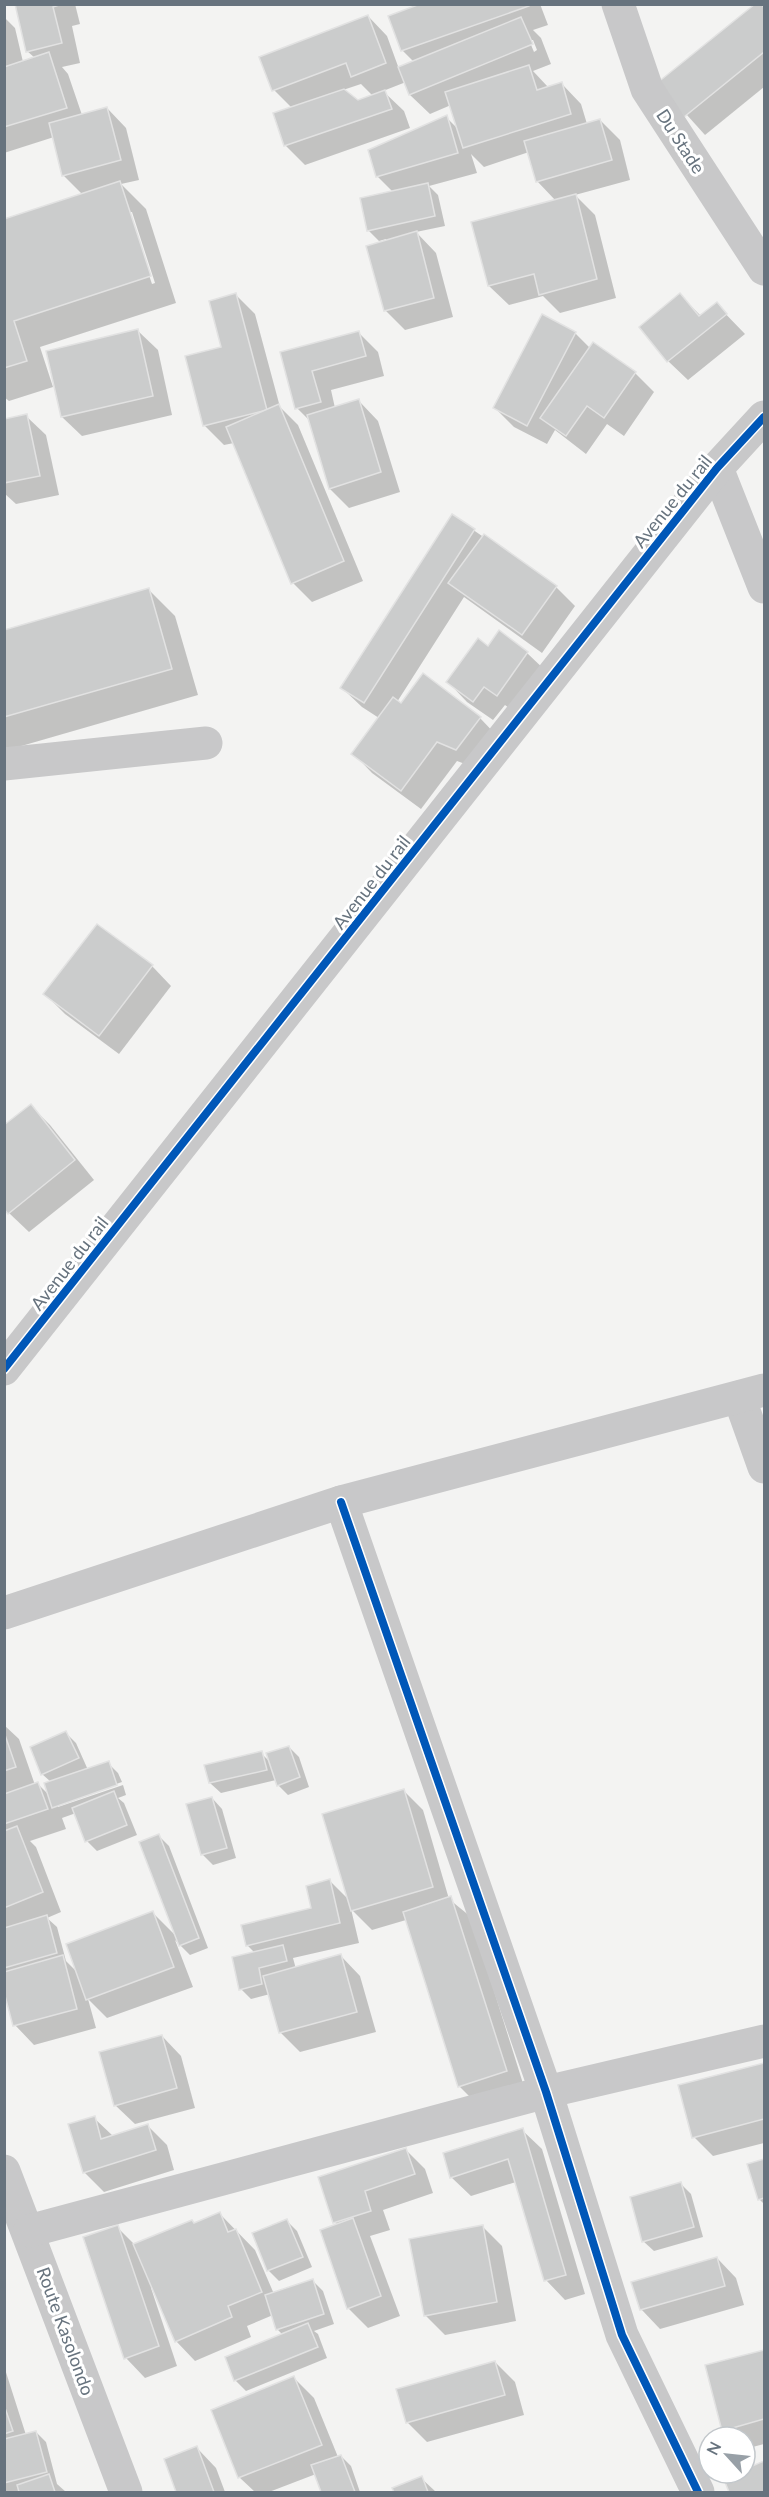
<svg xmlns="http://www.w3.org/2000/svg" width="769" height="2497" font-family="Lato,sans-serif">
<rect width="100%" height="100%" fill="#f3f3f2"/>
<!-- shadow -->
<g fill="#0003" fill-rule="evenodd">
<path d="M17 4H75L80 24 72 26 80 63 62 67 68 74 82 115 107 108 126 128 139 180 121 184 146 209 176 303 40 347 53 387 9 401 4 397V220L83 195 63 175 54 137 4 153V17L15 28 23 62 35 58 27 51ZM128 212H132L155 283 152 284Z"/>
<path d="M425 4H540L548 25 533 30 541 38 551 64 533 71 548 87 562 84 581 104 587 124 600 120 620 140 630 180 575 195 595 215 616 298 560 313 543 296 509 305 489 286 473 223 556 201 537 181 529 152 484 167 471 154 477 173 429 186 438 195 445 226 416 232 436 253 453 317 405 330 385 310 387 242 386 239 379 241 368 230 393 192 377 176 446 117 459 130 451 105 430 114 410 95 406 82 383 91 404 111 410 128 305 165 285 145 292 108 274 90 368 16 387 36 399 69 414 62 402 50ZM529 40H533L537 50 534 52ZM361 84 373 96 358 101 343 90Z"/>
<path d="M760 4 764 9V87L705 135 659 84Z"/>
<path d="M236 295 255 314 280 407 298 425 363 581 312 602 293 583 234 443 224 445 205 426 187 357 222 348Z"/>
<path d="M680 295 701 316 716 304 745 334 688 380 668 361Z"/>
<path d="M543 316 576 334 590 348 635 373 654 392 624 436 607 424 586 454 555 430 547 444 514 427 495 408Z"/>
<path d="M138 331 158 350 172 415 82 436 62 417Z"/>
<path d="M358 332 378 352 384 376 331 390 335 408 359 401 378 421 400 492 349 508 330 489 311 422 297 408 282 353Z"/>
<path d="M26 416 46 435 59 495 16 504 4 493V421Z"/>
<path d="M453 516 556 587 575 606 542 653 464 597 397 702 401 705 480 718 499 738 476 768 457 761 421 809 372 773 353 753 379 718 362 707 342 688Z"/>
<path d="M149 590 175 616 198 695 4 751V631Z"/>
<path d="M499 633 527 653 547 672 517 714 505 705 493 720 467 702 448 682 489 648Z"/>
<path d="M152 966 171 986 119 1054 65 1014 45 994Z"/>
<path d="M31 1106 50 1125 94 1180 29 1232 9 1213Z"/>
<path d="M4 1725 19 1739 35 1785 38 1784 50 1796 51 1782 42 1774 66 1733 76 1743 88 1770 108 1763 118 1773 122 1782 58 1804V1807L123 1785 126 1795 118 1798 124 1803 137 1835 97 1851 87 1841 76 1813 62 1818 66 1829 30 1841 36 1847 61 1912 47 1918 57 1927 66 1961 78 1973 153 1913 177 1937 159 1836 169 1846 208 1948 190 1955 175 1940 193 1987 107 2018 88 1999 96 2028 34 2045 15 2025 7 1973 4 1970V1930L8 1929 4 1925Z"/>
<path d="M289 1747 299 1757 309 1787 288 1795 278 1785 276 1780 221 1793 210 1783 261 1753 270 1762Z"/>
<path d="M404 1791 423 1810 449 1899 471 1917 525 2090 479 2106 459 2086 406 1920 372 1930 351 1909 359 1943 293 1958 296 1969 341 1956 360 1976 376 2032 300 2052 280 2032 270 1994 251 1999 241 1989 255 1953 247 1945 313 1909 330 1881 349 1900Z"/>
<path d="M212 1798 222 1809 236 1858 213 1865 203 1855 188 1805Z"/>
<path d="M162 2036 181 2056 195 2108 135 2124 115 2105Z"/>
<path d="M764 2064V2143L713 2156 694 2137 680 2086Z"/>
<path d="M94 2118 113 2136 147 2125 167 2145 174 2170 104 2192 84 2172Z"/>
<path d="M522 2130 542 2149 585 2294 565 2300 546 2280 516 2182 471 2196 451 2177Z"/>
<path d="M406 2150 425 2169 433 2193 383 2210 390 2230 370 2236 400 2316 368 2328 348 2308 338 2225 334 2222Z"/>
<path d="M764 2161V2204L759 2199 749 2165Z"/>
<path d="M681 2184 691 2194 703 2237 654 2251 643 2241Z"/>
<path d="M220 2214 255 2250 274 2294 313 2281 323 2291 334 2324 314 2331 318 2334 327 2358 246 2391 235 2380 283 2335 278 2330 273 2315 247 2326 251 2337 195 2361 176 2341 153 2288H151L177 2366 145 2378 126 2358 85 2238 117 2227 135 2245Z"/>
<path d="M287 2221 297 2231 312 2267 279 2281 269 2271 254 2234Z"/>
<path d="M483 2227 502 2246 516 2321 445 2335 426 2316 411 2240Z"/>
<path d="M717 2258 736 2278 744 2305 660 2329 641 2309Z"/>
<path d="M764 2352V2444L745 2449V2437H730L723 2430 707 2366Z"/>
<path d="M495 2362 515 2382 524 2415 427 2442 407 2422Z"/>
<path d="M4 2366 26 2435 36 2432 46 2442 57 2484 66 2492H4Z"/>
<path d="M294 2378 314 2398 338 2457 341 2456 351 2466 360 2492H322L316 2474 269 2492H255L239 2477Z"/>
<path d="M197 2448 216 2468 225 2492H177L166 2460Z"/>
<path d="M764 2463V2492H731L725 2478 745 2473V2470Z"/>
<path d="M421 2478 436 2492H396L394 2488Z"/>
</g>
<!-- building -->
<g fill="#cbcccc" stroke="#e2e2e2" stroke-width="1.5">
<path d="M15 4H62L53 7 62 43 26 52Z"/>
<path d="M420 4H529V6L401 51 388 16Z"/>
<path d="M755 4H762L764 8V52L684 117 657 83Z"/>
<path d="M368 15 386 63 351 77 346 63 272 91 259 57Z"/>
<path d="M521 17 533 44 409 95 398 67Z"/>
<path d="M49 52 67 108 4 127V67Z"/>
<path d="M529 65 537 90 562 82 571 114 463 148 445 92Z"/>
<path d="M344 89 358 100 385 90 392 109 284 146 273 113Z"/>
<path d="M107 107 121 160 62 176 49 123Z"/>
<path d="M447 115 458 153 376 177 368 150Z"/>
<path d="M600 119 612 160 536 182 524 141Z"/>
<path d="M120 181 151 276 14 321 27 361 4 368V219Z"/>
<path d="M428 183 435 216 367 231 360 198Z"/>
<path d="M576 194 597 279 539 295 534 274 488 286 471 222Z"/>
<path d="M417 231 434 298 384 311 366 246Z"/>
<path d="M236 293 267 410 203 426 185 356 221 347 209 301Z"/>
<path d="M680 293 699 316 717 302 727 314 667 362 639 327Z"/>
<path d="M542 314 576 332 527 426 493 408Z"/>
<path d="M138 329 153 396 61 417 46 351Z"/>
<path d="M359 331 366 356 312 371 321 402 295 409 280 352Z"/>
<path d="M593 342 636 372 604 418 587 406 566 436 540 418Z"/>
<path d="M359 399 381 472 329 489 307 415Z"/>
<path d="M279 404 344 561 291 584 226 427Z"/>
<path d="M27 414 40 476 4 483V419Z"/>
<path d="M452 514 475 529 364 703 340 688Z"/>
<path d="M484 534 557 586 522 635 448 583Z"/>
<path d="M149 588 172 669 4 717V630Z"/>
<path d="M499 630 528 652 497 696 484 687 473 702 446 682 478 638 488 646Z"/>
<path d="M423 673 481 717 456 750 437 742 401 791 351 754 393 697 401 703Z"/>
<path d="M97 924 153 965 99 1036 43 994Z"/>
<path d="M31 1104 75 1160 8 1214 4 1209V1125Z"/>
<path d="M66 1731 79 1758 41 1775 30 1747Z"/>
<path d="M4 1732 16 1767 4 1771Z"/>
<path d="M289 1746 300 1777 277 1786 266 1753Z"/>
<path d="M262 1751 267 1770 209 1783 204 1765Z"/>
<path d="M109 1761 117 1785 52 1808 44 1783Z"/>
<path d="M38 1782 48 1809 4 1824V1794Z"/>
<path d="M404 1789 433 1887 351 1911 322 1814Z"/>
<path d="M114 1791 127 1825 85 1842 72 1808Z"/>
<path d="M212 1797 227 1848 201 1855 186 1804Z"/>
<path d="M17 1826 43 1892 4 1908V1831Z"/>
<path d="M159 1834 199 1938 179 1946 139 1842Z"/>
<path d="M330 1879 340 1923 246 1946 241 1925 311 1908 306 1886Z"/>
<path d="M451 1896 507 2071 458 2087 403 1912Z"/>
<path d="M153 1911 174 1967 86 2000 66 1944Z"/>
<path d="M47 1915 57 1953 4 1968V1928Z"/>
<path d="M283 1945 287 1961 259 1968 262 1984 239 1990 232 1957Z"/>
<path d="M341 1954 357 2012 279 2033 263 1976Z"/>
<path d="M63 1955 77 2009 13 2026 4 1992V1972Z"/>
<path d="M162 2035 177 2088 114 2106 99 2052Z"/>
<path d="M764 2063V2119L692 2138 678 2085Z"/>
<path d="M95 2116 101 2139 148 2124 156 2150 83 2173 68 2124Z"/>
<path d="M523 2128 566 2275 544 2281 508 2159 450 2178 443 2153Z"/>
<path d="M406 2148 415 2174 365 2191 371 2211 333 2223 318 2177Z"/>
<path d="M764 2159V2198L758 2200 747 2164Z"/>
<path d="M681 2182 694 2227 642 2242 630 2197Z"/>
<path d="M220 2212 228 2232 236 2229 262 2292 228 2306 232 2317 175 2342 133 2244 192 2220 194 2223Z"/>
<path d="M353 2218 381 2296 347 2309 320 2230Z"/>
<path d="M287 2219 303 2257 267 2271 252 2233Z"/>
<path d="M118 2225 159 2346 124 2359 83 2237Z"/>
<path d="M483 2225 497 2302 424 2316 409 2239Z"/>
<path d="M717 2257 725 2286 640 2310 631 2282Z"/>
<path d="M313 2279 324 2314 276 2330 265 2295Z"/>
<path d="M308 2323 318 2347 234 2381 225 2357Z"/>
<path d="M764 2350V2419L722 2431 705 2365Z"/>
<path d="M495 2361 505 2395 406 2423 396 2389Z"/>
<path d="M294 2376 322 2445 238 2478 211 2410Z"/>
<path d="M4 2405 13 2431 4 2434Z"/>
<path d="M36 2431 47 2472 4 2483V2439Z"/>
<path d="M197 2446 214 2492H176L164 2459Z"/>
<path d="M341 2455 355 2492H321L311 2465Z"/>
<path d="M764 2461V2492H729L723 2477 734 2473H745V2469Z"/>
<path d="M49 2474 55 2492H19L17 2485Z"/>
<path d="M422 2476 428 2492H394L392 2488Z"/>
</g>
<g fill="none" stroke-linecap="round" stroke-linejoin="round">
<!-- minor -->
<g stroke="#c8c8c9" stroke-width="33">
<path d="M618 4 647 89 764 269"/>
<path d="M717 468 764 587"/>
<path d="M4 764 206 743"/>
<path d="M4 1369 717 468 764 417"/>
<path d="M739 1397 764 1467"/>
<path d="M341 1502 546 2092 622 2335 698 2492"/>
<path d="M4 1613 341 1502 764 1390"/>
<path d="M4 2171 126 2492"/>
<path d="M29 2231 546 2092 764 2041"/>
</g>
<defs>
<g id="cycleway">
<path d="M4 1369 717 468 764 417"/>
<path d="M341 1502 546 2092 622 2335 698 2492"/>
</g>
</defs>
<!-- cycleway casing -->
<use href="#cycleway" stroke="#fff" stroke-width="11"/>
<!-- cycleway -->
<use href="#cycleway" stroke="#0057b8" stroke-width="8"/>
</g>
<g text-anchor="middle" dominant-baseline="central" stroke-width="6" stroke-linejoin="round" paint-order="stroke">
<!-- street labels -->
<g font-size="18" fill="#67737e" stroke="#fff">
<text transform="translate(681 141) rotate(57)">Du Stade</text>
<text transform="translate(672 501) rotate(-51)">Avenue du rail</text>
<text transform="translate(371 882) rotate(-52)">Avenue du rail</text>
<text transform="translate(69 1263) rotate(-52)">Avenue du rail</text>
<text transform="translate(66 2331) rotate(70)">Route Kasolondo</text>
</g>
</g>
<!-- border -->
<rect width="769" height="2497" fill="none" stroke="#67737e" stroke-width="12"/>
<!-- north arrow -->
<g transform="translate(727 2455) rotate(297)"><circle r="28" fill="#ffffff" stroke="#c2c7cb" stroke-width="1.5"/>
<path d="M0-4.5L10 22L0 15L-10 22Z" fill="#98a0a7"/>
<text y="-9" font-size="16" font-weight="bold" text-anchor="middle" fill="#67737e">N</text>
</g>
</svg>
